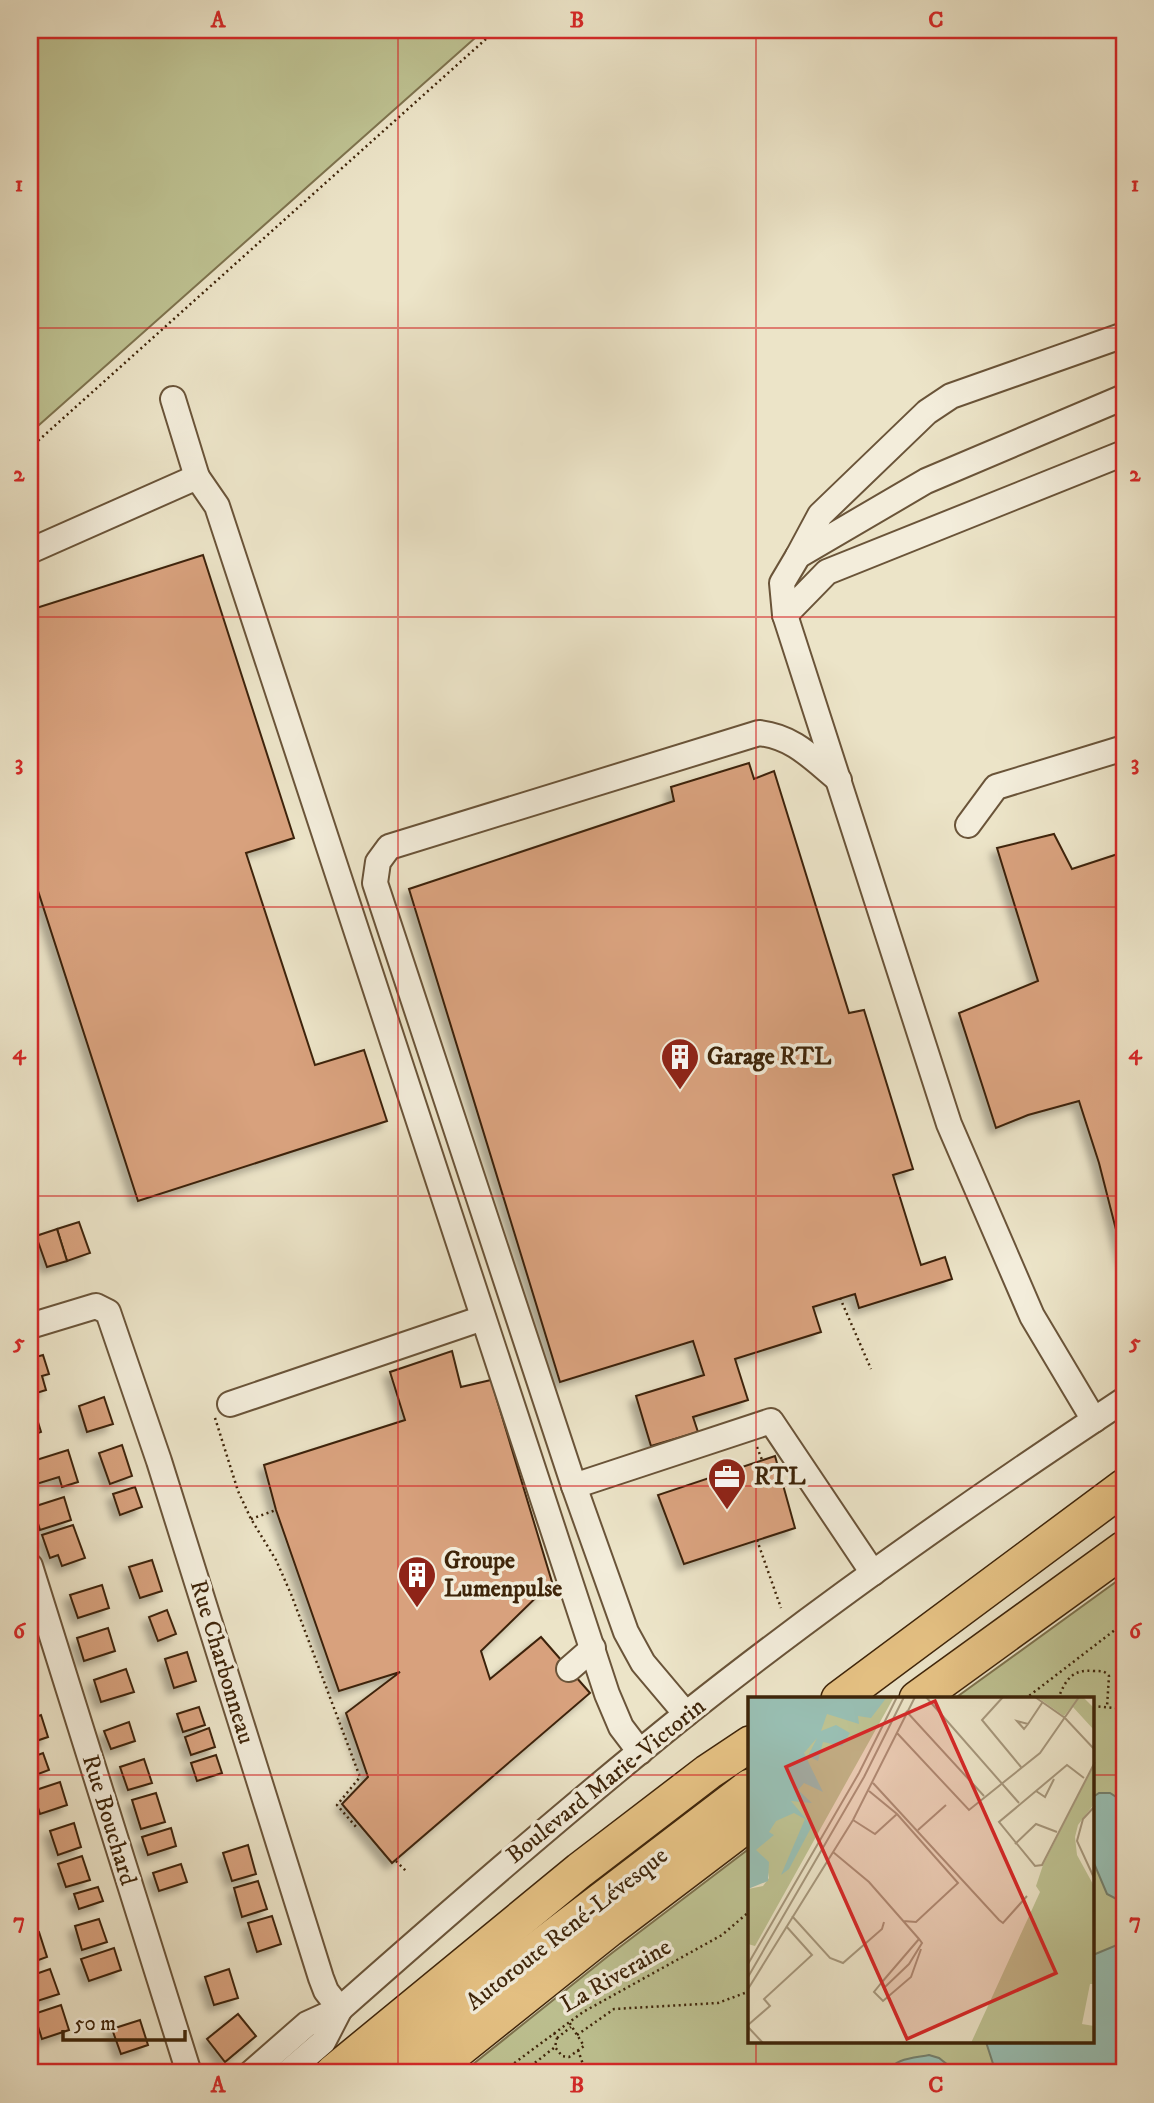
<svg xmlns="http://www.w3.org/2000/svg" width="1154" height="2103" font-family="'IM FELL DW Pica',serif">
<defs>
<filter id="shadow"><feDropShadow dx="-6" dy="6" stdDeviation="3.5" flood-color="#0004"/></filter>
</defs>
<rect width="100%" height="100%" fill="#ece4c8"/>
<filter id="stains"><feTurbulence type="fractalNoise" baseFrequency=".00286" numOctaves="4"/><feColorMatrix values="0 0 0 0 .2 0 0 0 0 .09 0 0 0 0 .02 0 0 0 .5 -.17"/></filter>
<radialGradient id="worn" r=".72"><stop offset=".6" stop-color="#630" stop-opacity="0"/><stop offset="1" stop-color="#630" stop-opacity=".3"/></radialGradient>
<!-- green -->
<g fill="#bec292" stroke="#7e734e" stroke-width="2">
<path d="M30 30H484L30 433Z"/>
<path d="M1124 1576V2063L1113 2073H462L612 1953 750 1848V2042H1093V1699H954Z"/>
</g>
<!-- water -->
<g fill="#99bfb3" stroke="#75816f" stroke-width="2">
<path d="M1099 1793H1110L1124 1802V1903L1107 1894 1093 1861V1797Z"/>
<path d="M1124 1942V2073H996L986 2042H1093V1955Z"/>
<path d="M929 2055 939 2058 958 2073H888C893 2058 915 2058 929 2055Z"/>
</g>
<!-- building -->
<g fill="#d8a17d" stroke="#3e2409" stroke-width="2" filter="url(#shadow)">
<path d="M203 555 294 838 246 853 315 1065 364 1050 387 1121 138 1201 30 866V610Z"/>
<path d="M749 763 754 779 774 771 849 1013 864 1010 913 1169 893 1175 921 1265 945 1257 952 1279 859 1308 855 1294 813 1307 821 1332 735 1359 748 1400 693 1417 698 1432 651 1446 636 1396 704 1375 693 1341 560 1382 409 889 674 801 671 787Z"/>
<path d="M1054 834 1072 869 1124 852V1261L1099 1163 1079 1101 1028 1115 996 1128 959 1013 1038 981 997 848Z"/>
<path d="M79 1222 90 1253 67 1261 57 1229Z"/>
<path d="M57 1229 67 1261 47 1267 36 1236Z"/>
<path d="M34 1350 36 1357 43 1355 49 1374 42 1376 46 1390 30 1395V1351Z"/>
<path d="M452 1351 461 1387 491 1380 552 1582 481 1651 490 1679 541 1637 590 1693 392 1863 342 1804 368 1777 346 1713 400 1672 339 1691 276 1510 264 1465 405 1420 390 1372Z"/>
<path d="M104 1397 113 1424 87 1432 79 1406Z"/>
<path d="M34 1409 41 1432 30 1436V1410Z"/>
<path d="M122 1445 132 1476 110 1484 99 1453Z"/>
<path d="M68 1450 78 1482 62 1487 59 1477 30 1486V1462Z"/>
<path d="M775 1456 795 1528 684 1564 658 1495Z"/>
<path d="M135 1487 142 1507 120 1515 113 1494Z"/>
<path d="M64 1497 71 1520 40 1530 33 1507Z"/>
<path d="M73 1525 85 1558 62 1566 58 1555 50 1558 42 1535Z"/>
<path d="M152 1560 162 1591 140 1598 129 1567Z"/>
<path d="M102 1585 109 1608 78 1618 70 1595Z"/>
<path d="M167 1610 176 1634 158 1641 149 1617Z"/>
<path d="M108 1628 115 1651 84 1661 77 1638Z"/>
<path d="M187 1652 196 1681 174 1688 165 1659Z"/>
<path d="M126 1669 134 1692 101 1702 94 1680Z"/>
<path d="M199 1707 205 1725 183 1732 177 1714Z"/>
<path d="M41 1715 48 1737 30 1743V1719Z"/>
<path d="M129 1722 135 1741 111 1749 104 1731Z"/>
<path d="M209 1728 215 1747 191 1755 185 1737Z"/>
<path d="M43 1753 49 1770 30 1777V1758Z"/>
<path d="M216 1755 222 1773 197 1781 191 1763Z"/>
<path d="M144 1759 152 1783 128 1790 120 1767Z"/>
<path d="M60 1782 67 1805 40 1814 33 1791Z"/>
<path d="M156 1793 165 1822 141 1829 132 1800Z"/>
<path d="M74 1823 81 1847 58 1855 50 1831Z"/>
<path d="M171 1828 176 1846 148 1855 142 1837Z"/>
<path d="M248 1845 256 1874 232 1881 223 1853Z"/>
<path d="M82 1856 90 1880 66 1887 58 1864Z"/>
<path d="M181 1864 187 1882 159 1891 153 1873Z"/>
<path d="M258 1881 267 1909 242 1917 234 1888Z"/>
<path d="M98 1887 103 1901 79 1909 74 1894Z"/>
<path d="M272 1916 281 1944 257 1952 248 1923Z"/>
<path d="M99 1919 107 1942 82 1950 75 1926Z"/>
<path d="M39 1932 47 1957 30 1963V1935Z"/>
<path d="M114 1948 121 1970 89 1981 81 1959Z"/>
<path d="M50 1969 59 1994 31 2003 30 1976Z"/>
<path d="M229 1969 238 1998 214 2005 205 1977Z"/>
<path d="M61 2005 69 2030 42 2039 34 2014Z"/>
<path d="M238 2014 256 2036 225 2062 207 2039Z"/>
<path d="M140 2020 148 2045 121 2054 112 2029Z"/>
</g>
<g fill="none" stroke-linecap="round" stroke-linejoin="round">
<defs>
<g id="minor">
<path d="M173 399 197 477"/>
<path d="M30 551 197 477 217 506 607 1694 621 1727 640 1752"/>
<path d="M798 556 820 515 927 412 951 396 1124 335"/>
<path d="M785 615 827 572 1124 453"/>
<path d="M968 825 996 787 1124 748"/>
<path d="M30 1326 96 1306 108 1312 159 1461 321 1978 326 1991 340 2009"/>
<path d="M230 1404 483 1318"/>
<path d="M1094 1420 1032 1316 949 1124 785 615 782 583 798 556 926 481 1124 397"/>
<path d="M574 1486 771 1421 873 1573"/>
<path d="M30 1566 189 2073"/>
<path d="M569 1669 593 1648"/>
<path d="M686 1714 643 1663 626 1632 574 1486 375 883 378 862 389 847 759 733C794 737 812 758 839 780"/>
<path d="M251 2073 307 2024 340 2009C454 1908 568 1809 686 1714 827 1602 974 1499 1124 1400"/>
<path d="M287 2073 323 2042 340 2009"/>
</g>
<g id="highway">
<path d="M839 1699 1124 1487"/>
<path d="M917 1699 1124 1549"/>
<path d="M333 2073 580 1870 708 1772 750 1744"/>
<path d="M386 2073 513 1968 750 1787"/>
<path d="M429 2073 609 1929 750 1822"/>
</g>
</defs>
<!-- minor casing -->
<use href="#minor" stroke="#6a5439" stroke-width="28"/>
<!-- highway casing -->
<use href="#highway" stroke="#3e2409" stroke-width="38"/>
<!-- path -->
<g stroke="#3e2409" stroke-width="2.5" stroke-dasharray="2 3.5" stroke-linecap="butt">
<path d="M30 448 496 30"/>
<path d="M840 1298 871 1369"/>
<path d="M215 1418 238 1491 251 1519 276 1560 291 1594 360 1777 337 1805 357 1828"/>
<path d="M757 1447 762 1460"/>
<path d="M251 1519 276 1510"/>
<path d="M757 1540 781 1608"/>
<path d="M1025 1699 1124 1623"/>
<path d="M1058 1699C1066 1679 1072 1669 1094 1671 1102 1671 1105 1671 1109 1676L1107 1707"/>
<path d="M1093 1706 1124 1709"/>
<path d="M396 1861 407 1872"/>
<path d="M554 2033 557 2038 555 2047 562 2056 569 2057 584 2046 569 2022"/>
<path d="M577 2035 614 2009 718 2003 750 1991"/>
<path d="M557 2038 571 2027"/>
<path d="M578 2050 586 2073"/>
<path d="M501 2073 583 2012 722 1935 750 1911"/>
<path d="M522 2073 555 2047"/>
</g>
<!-- minor -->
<use href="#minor" stroke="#f3eddb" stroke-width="24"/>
<!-- highway -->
<use href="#highway" stroke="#e6c284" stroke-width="35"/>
</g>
<!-- grid -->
<path fill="none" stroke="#d62828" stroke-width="2" stroke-opacity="0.55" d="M398 30V2073M756 30V1699M30 328H1124M30 617H1124M30 907H1124M30 1196H1124M30 1486H1124M30 1775H750M1093 1775H1124M756 2042V2073"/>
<!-- icons -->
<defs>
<symbol id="building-pin" viewBox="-11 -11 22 30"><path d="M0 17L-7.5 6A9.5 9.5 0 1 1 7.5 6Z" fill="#8f2418" stroke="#f3eddb"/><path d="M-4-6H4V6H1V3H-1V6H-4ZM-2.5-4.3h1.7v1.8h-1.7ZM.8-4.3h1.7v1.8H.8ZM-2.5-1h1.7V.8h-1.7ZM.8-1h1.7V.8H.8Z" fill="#fff"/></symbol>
<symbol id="office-pin" viewBox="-11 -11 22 30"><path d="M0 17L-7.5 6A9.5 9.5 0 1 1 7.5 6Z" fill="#8f2418" stroke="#f3eddb"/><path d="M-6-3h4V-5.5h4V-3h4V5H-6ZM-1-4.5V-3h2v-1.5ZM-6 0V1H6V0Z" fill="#fff"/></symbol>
</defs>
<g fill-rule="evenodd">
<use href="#building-pin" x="658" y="1035" width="44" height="60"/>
<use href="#office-pin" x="705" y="1455" width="44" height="60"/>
<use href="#building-pin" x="395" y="1553" width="44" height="60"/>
</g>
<g text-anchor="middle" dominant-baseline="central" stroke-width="7" stroke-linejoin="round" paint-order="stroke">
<!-- poi labels -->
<g font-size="24" font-weight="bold" fill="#3e2409" stroke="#f3eddb" text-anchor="start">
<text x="707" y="1057">Garage RTL</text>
<text x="754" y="1477">RTL</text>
<text x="444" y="1561">Groupe<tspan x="444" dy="28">Lumenpulse</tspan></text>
</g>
<!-- street labels -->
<g font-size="24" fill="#3e2409" stroke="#f3eddb">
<text transform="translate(222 1662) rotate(73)">Rue Charbonneau</text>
<text transform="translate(606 1781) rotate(-39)">Boulevard Marie-Victorin</text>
<text transform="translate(109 1820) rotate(73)">Rue Bouchard</text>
<text transform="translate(567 1929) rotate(-38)">Autoroute René-Lévesque</text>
<text transform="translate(616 1976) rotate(-30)">La Riveraine</text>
</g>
</g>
<!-- overview -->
<g transform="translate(748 1697)">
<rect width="346" height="346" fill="#ece4c8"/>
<path d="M84 0H146L7 249 0 247V192L15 189 21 181 18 164 6 155ZM289 0H335L346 11V33L324 9 316 19ZM346 67V107L330 128 327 140 329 158 346 189V287H342L334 327 346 329V346H223L292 195 288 189 295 168Z" fill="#bec292"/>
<path d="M0 0H139L123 21 110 19 111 27 79 17 73 34 88 28 102 36 94 49 75 45 70 64 60 59 69 41 56 56 75 95 56 86 50 93 64 106 43 104 64 129 41 172 33 178 57 122 46 116 28 124 21 135 26 138 8 153 21 165 20 184 0 192Z" fill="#99bfb3"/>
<path fill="none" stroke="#a6977c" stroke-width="2" d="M178 0 271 106M255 0 234 23 273 70M287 0 317 21 347 53M158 14 236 99M280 27 269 24 276 32 280 27 294 6M149 36 221 113 292 56 331 0M336 81 319 68 251 125 287 169 294 168 347 65M125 86 251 223 255 226 279 199M121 94 149 117 210 186 168 225 155 224M288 94 297 100 306 82M347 109 335 122 329 144 347 183M105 123 127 137 149 117M170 133 198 108M267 147 288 127 309 135M85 155 121 185 171 242 174 246 161 267 136 291 134 285 171 242M44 219 82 261 95 266 134 232 136 225M0 267 111 76 149 0M0 280 116 80 156 0M134 285 126 295 135 304 163 280 173 252M0 292 105 123 167 0M0 328 22 309 16 302 64 258 38 229M0 330 15 346"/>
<path fill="#d62828" fill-opacity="0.15" stroke="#d62828" stroke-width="3.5" d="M187 4 308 276 159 342 38 70Z"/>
<rect width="346" height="346" fill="none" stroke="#3e2409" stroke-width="3.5"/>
</g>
<!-- margin -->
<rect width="1154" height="2103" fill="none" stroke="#ece4c8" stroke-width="77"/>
<!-- scale -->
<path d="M63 2030v10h122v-10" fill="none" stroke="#3e2409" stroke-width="3.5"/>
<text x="74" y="2030" font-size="21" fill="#3e2409" stroke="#f3eddb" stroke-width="5" paint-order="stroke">50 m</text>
<rect x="38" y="38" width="1078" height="2026" fill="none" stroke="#d62828" stroke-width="2.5"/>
<g font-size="23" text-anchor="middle" font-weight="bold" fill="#d62828">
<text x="218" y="27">A</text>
<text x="577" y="27">B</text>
<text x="936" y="27">C</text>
<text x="19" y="191">1</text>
<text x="1135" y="191">1</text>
<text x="19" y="481">2</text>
<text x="1135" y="481">2</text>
<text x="19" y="770">3</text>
<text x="1135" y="770">3</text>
<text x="19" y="1059">4</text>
<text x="1135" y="1059">4</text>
<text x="19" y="1349">5</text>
<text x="1135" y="1349">5</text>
<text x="19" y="1638">6</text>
<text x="1135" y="1638">6</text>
<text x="19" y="1928">7</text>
<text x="1135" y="1928">7</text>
<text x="218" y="2092">A</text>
<text x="577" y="2092">B</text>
<text x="936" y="2092">C</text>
</g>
<rect width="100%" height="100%" filter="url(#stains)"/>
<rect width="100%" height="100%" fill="url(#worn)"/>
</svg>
